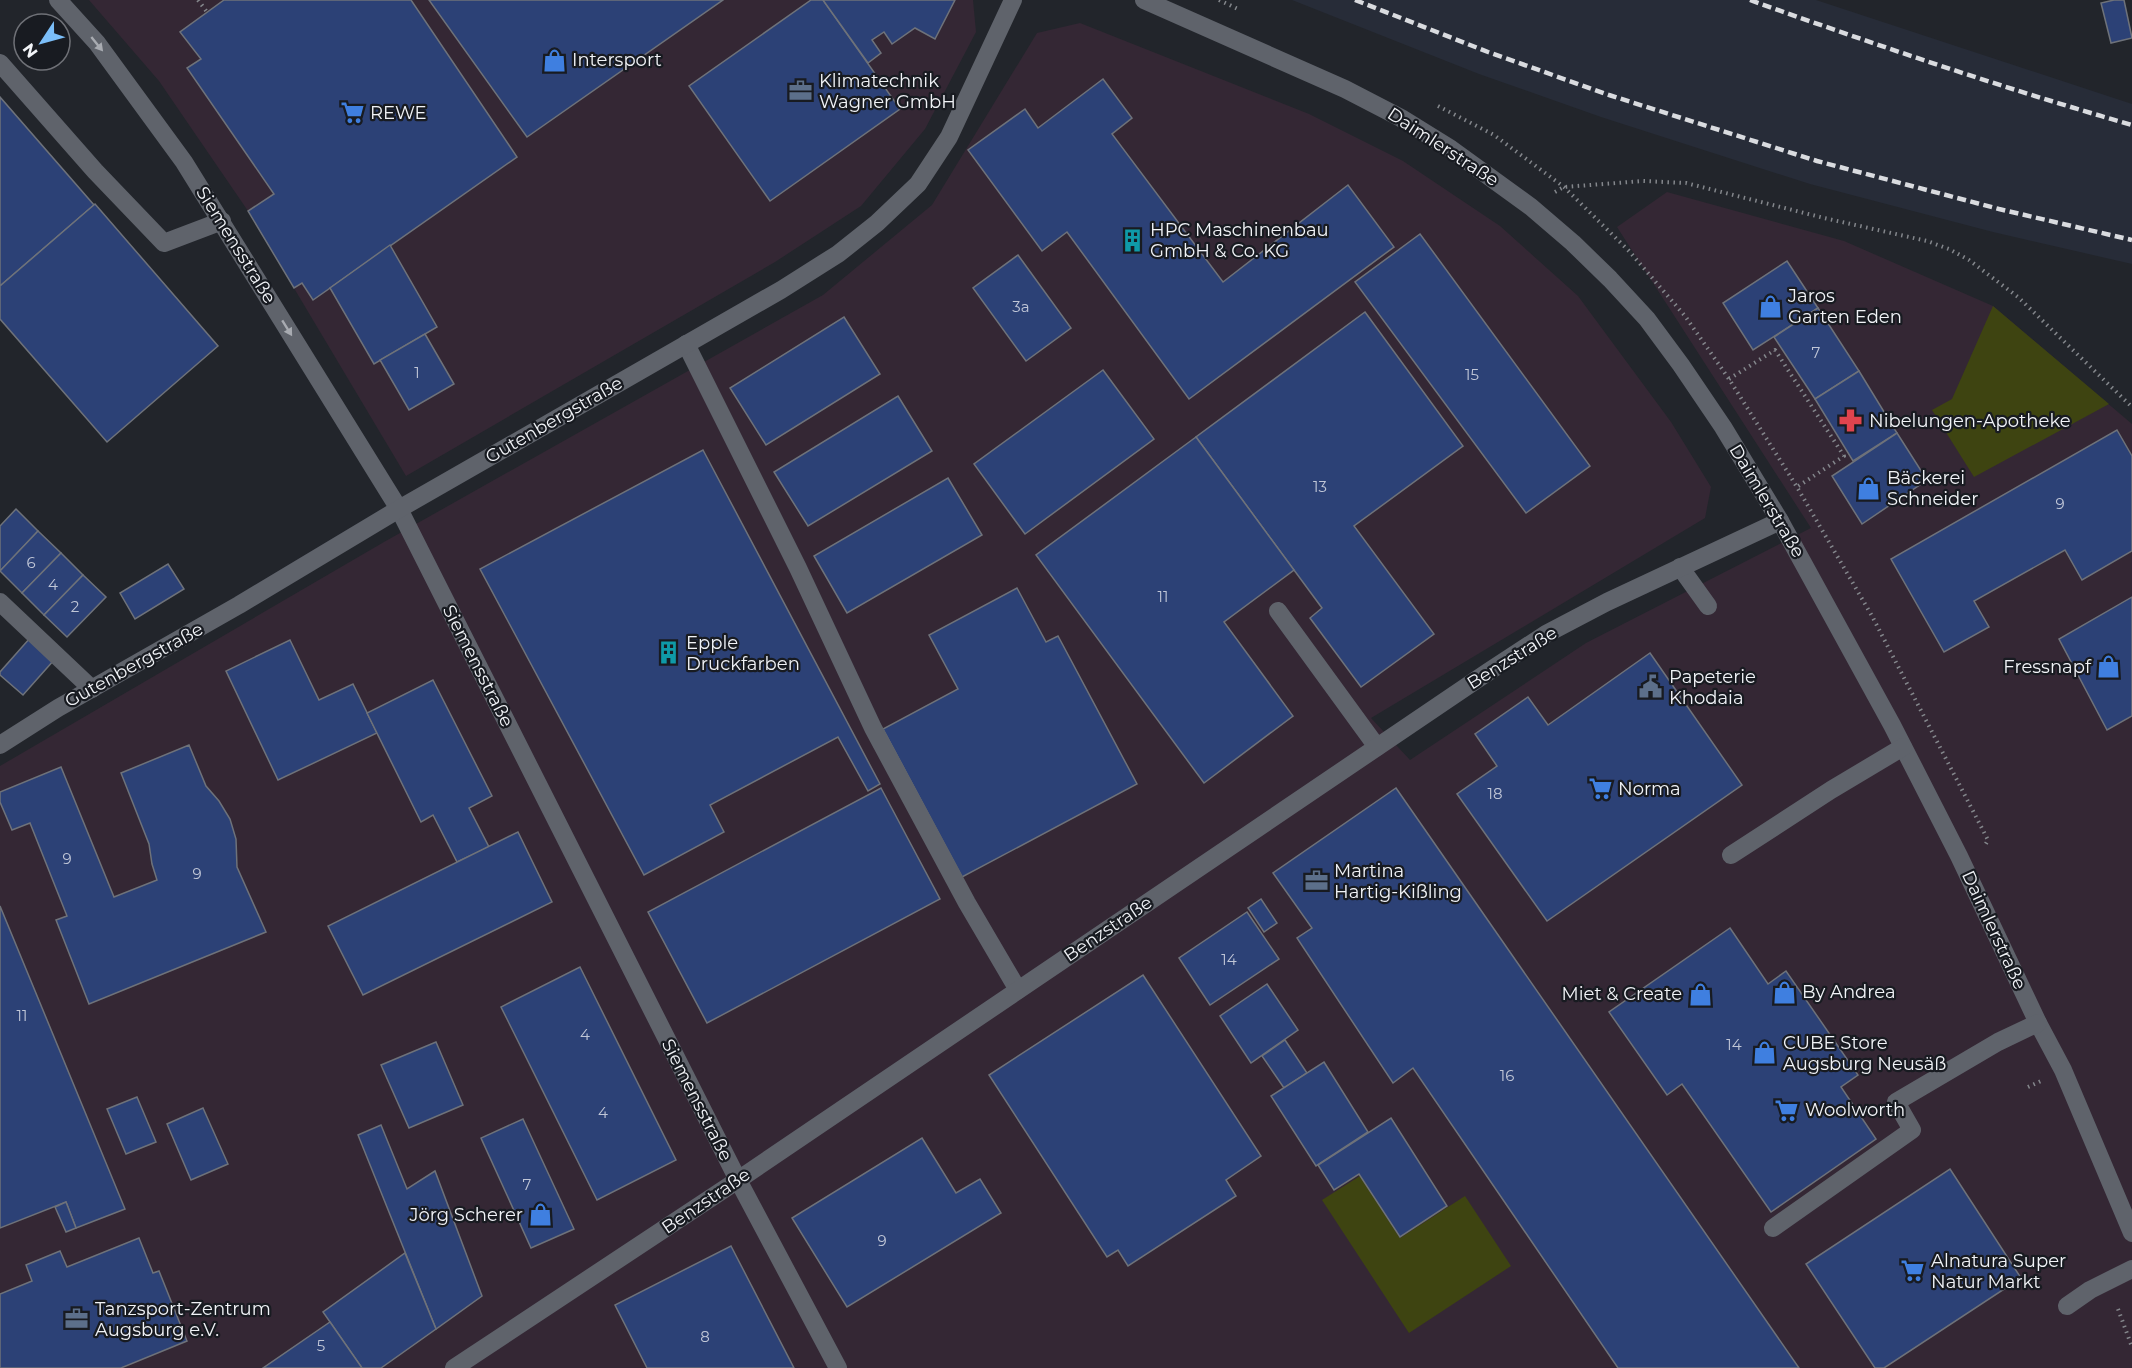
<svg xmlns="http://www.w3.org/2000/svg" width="2132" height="1368" font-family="Montserrat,sans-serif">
<rect width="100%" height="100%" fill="#22252b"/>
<!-- commercial -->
<g fill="#342734">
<path d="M89 0H973L976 32 925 129 861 206 775 262 406 476 248 211 159 81Z"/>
<path d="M1080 23 1309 114 1403 161 1500 226 1578 296 1671 422 1711 487 1705 518 1371 718 1410 760 1586 643 1811 528 1617 227 1667 192 1844 241 1993 306 2132 424V1368H0V766L384 542 823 295 932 205 1037 33Z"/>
</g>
<!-- built -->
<path fill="#272c38" d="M1292 0H1816L2132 104V264L1993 232 1810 184 1601 117 1479 74Z"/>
<!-- green -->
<g fill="#3e4411">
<path d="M1993 306 2109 404 1974 477 1932 410 1952 399Z"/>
<path d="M1360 1176 1400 1238 1465 1196 1511 1266 1409 1333 1322 1200Z"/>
</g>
<!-- building -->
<g fill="#2c4176" stroke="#6e727a" stroke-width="1.5">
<path d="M224 0H411L517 157 313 300 302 283 294 288 248 211 274 194 187 68 201 59 180 32Z"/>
<path d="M429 0H723L527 137Z"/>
<path d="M811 0H823L900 109 770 201 689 86Z"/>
<path d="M823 0H955L935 39 915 28 892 44 884 32 872 40 881 53 868 63Z"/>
<path d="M2114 0H2124L2132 38 2111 43 2101 3Z"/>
<path d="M1103 79 1132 118 1112 134 1223 282 1348 185 1394 247 1189 399 1067 232 1042 251 968 150 1025 109 1038 128Z"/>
<path d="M0 97 94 205 0 286Z"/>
<path d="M95 204 218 346 107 442 0 319V286Z"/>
<path d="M1420 234 1590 466 1526 513 1355 282Z"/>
<path d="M390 245 437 327 374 364 330 288Z"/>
<path d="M1018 255 1071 328 1026 361 973 288Z"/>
<path d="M1787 261 1818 308 1753 350 1723 303Z"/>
<path d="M1818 308 1859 371 1815 399 1774 337Z"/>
<path d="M1365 312 1463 446 1354 526 1434 634 1361 687 1310 618 1322 608 1196 437Z"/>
<path d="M844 317 880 374 766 445 730 388Z"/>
<path d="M425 334 454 384 409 410 380 360Z"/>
<path d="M1103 370 1154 439 1025 534 974 464Z"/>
<path d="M1859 371 1897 433 1853 461 1815 399Z"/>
<path d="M898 396 932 451 808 526 774 472Z"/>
<path d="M2117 430 2132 456V551L2082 580 2065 550 1974 601 1989 627 1944 652 1891 559Z"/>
<path d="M1897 433 1927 480 1862 524 1832 476Z"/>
<path d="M1196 437 1294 570 1224 622 1293 716 1204 783 1036 555Z"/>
<path d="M703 450 880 784 868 791 838 737 710 805 724 832 644 875 480 569Z"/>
<path d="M948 478 982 535 847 613 814 556Z"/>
<path d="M16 509 38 531 0 571V526Z"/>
<path d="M38 531 61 553 22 593 0 571Z"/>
<path d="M61 553 83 575 44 615 22 593Z"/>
<path d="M168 564 184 589 135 619 120 593Z"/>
<path d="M83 575 106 597 67 637 44 615Z"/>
<path d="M1017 588 1046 642 1058 636 1137 784 962 877 883 729 958 689 929 635Z"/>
<path d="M2132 597V716L2107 730 2059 639Z"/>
<path d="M30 638 54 660 23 695 0 675V672Z"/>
<path d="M290 640 319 700 353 684 377 733 278 780 226 671Z"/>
<path d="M1650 653 1742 785 1547 921 1457 794 1497 766 1475 734 1528 697 1548 725Z"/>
<path d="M433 680 492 796 469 808 489 847 457 862 433 815 421 822 367 713Z"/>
<path d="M189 745 206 786 219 801 230 819 236 839 237 867 266 932 89 1004 56 920 67 916 30 823 12 830 0 802V792L61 767 114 897 157 880 152 864 149 844 121 773Z"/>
<path d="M881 788 940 899 707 1023 648 912Z"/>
<path d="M1396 788 1799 1368H1618L1413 1068 1393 1083 1297 938 1312 928 1273 873Z"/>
<path d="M518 832 552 902 363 995 328 926Z"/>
<path d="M1261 899 1277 923 1264 932 1248 908Z"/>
<path d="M0 906 125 1209 76 1228 66 1202 0 1228Z"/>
<path d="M1247 912 1279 959 1210 1005 1179 958Z"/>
<path d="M1730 928 1768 984 1786 971 1858 1075 1841 1087 1876 1139 1771 1212 1682 1084 1667 1095 1609 1012Z"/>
<path d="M580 967 676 1160 597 1200 501 1007Z"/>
<path d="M1143 975 1261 1156 1226 1180 1236 1196 1128 1266 1118 1250 1107 1257 989 1075Z"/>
<path d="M1267 984 1298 1030 1251 1063 1220 1016Z"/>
<path d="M1285 1040 1307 1073 1284 1088 1262 1056Z"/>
<path d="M436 1042 463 1105 409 1128 381 1065Z"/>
<path d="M1324 1062 1368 1132 1316 1166 1271 1096Z"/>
<path d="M137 1097 156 1142 126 1154 107 1109Z"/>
<path d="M203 1108 228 1164 191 1180 167 1124Z"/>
<path d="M1391 1118 1447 1206 1400 1237 1359 1174 1334 1190 1318 1165Z"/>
<path d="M523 1119 574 1229 531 1248 481 1138Z"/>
<path d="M381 1125 407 1189 435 1171 482 1296 436 1329 358 1135Z"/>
<path d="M922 1138 956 1193 980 1179 1001 1213 847 1307 792 1218Z"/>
<path d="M1950 1169 2021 1278 1884 1368H1875L1806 1264Z"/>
<path d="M66 1202 76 1228 66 1232 55 1207Z"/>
<path d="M139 1238 153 1273 159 1271 187 1341 121 1368H0V1294L32 1281 26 1265 60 1251 67 1267Z"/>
<path d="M731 1246 794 1368H647L615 1305Z"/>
<path d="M405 1253 436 1329 381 1368H362L323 1312Z"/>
<path d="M330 1322 362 1368H263Z"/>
</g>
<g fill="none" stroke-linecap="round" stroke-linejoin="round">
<!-- path -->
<g stroke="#84878c" stroke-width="4" stroke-dasharray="1.5 4.5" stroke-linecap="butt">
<path d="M198 0 207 12"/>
<path d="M1219 0 1240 10"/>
<path d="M1438 106 1494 135 1564 187 1629 251 1685 316 1729 379 1797 487 1872 616 1988 840 1984 847"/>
<path d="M1555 192 1564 187 1643 181 1686 183 1824 218 1927 241 1949 249 1969 260 2018 297 2132 407"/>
<path d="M1729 379 1775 350 1844 456 1797 487"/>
<path d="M2028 1087 2041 1081"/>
<path d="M2118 1309 2132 1347"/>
</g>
<!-- minor -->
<g stroke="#5f636b" stroke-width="18">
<path d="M58 0 97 43 184 162 399 509 738 1180 838 1368"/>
<path d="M1144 0 1345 89 1401 118 1451 149 1531 207 1573 243 1610 279 1647 319 1681 365 1723 427 1780 521 1892 725 1959 856 2038 1023 2063 1070 2132 1233"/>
<path d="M0 63 95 171 164 243 222 221"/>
<path d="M686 344 798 568 873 728 967 903 1018 990"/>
<path d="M1680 567 1708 606"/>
<path d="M0 602 92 689"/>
<path d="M1278 611 1377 747"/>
<path d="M0 745 58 708 239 605 399 509 781 290 838 254 877 223 918 184 949 137 1013 0"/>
<path d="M1731 855 1831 790 1903 747"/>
<path d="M1773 1228 1912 1130 1896 1102 1998 1042 2038 1023"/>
<path d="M2067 1306 2090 1290 2132 1269"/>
<path d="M454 1368 738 1180 1488 672 1546 634 1607 602 1780 521"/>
</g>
<!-- rail -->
<g stroke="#d9dbdf" stroke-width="4.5" stroke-dasharray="9 4.5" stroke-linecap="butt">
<path d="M1355 0 1488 52 1609 95 1817 161 1999 209 2132 240"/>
<path d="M1750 0C1876 45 2003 88 2132 125"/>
</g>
</g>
<!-- one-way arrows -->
<defs><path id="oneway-solid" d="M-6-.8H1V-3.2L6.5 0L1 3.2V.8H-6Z" transform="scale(1.5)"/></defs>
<g fill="#a8abb1">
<use href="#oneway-solid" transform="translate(97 44) rotate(51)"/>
<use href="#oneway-solid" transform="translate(287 328) rotate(58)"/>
</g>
<!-- icons -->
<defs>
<symbol id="shop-bare" viewBox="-9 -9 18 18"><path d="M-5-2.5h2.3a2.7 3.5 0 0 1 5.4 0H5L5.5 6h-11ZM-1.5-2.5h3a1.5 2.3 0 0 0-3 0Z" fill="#3f7fe0" stroke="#181b21" stroke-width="2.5" paint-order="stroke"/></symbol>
<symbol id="office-bare" viewBox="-9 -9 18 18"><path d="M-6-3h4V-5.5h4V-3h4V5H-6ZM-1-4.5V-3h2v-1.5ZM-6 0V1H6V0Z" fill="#5c6f8a" stroke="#181b21" stroke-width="2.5" paint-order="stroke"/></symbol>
<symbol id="supermarket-bare" viewBox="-9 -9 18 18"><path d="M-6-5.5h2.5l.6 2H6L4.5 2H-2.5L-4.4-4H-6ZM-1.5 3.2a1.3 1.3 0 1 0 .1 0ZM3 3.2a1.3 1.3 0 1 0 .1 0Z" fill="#3f7fe0" stroke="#181b21" stroke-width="2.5" paint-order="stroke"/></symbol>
<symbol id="building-bare" viewBox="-9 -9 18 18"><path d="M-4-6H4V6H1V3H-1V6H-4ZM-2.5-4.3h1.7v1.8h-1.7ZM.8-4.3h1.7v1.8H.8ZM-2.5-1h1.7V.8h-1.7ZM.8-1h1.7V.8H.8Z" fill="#0f9aa8" stroke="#181b21" stroke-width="2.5" paint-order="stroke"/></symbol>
<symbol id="pharmacy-bare" viewBox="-9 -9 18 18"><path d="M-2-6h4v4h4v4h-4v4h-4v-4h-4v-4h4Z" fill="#e0444e" stroke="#181b21" stroke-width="2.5" paint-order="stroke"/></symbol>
<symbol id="civic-bare" viewBox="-9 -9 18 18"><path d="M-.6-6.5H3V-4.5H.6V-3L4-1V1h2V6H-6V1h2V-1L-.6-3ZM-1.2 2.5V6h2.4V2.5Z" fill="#5c6f8a" stroke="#181b21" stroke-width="2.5" paint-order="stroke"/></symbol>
</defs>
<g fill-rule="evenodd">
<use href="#shop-bare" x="538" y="44" width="33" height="33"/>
<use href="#office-bare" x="784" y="74" width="33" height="33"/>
<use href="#supermarket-bare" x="336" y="96" width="33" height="33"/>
<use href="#building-bare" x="1116" y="224" width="33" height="33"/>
<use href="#shop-bare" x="1754" y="290" width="33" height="33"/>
<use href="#pharmacy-bare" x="1834" y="404" width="33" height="33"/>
<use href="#shop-bare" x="1852" y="472" width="33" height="33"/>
<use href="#building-bare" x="652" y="636" width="33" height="33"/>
<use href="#shop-bare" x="2092" y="650" width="33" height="33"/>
<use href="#civic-bare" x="1634" y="670" width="33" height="33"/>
<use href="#supermarket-bare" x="1584" y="772" width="33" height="33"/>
<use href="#office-bare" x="1300" y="864" width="33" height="33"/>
<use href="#shop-bare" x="1768" y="976" width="33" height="33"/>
<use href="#shop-bare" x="1684" y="978" width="33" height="33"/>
<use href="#shop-bare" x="1748" y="1036" width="33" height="33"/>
<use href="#supermarket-bare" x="1770" y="1094" width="33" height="33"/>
<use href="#shop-bare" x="524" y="1198" width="33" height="33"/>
<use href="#supermarket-bare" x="1896" y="1254" width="33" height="33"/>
<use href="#office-bare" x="60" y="1302" width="33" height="33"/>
</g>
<g text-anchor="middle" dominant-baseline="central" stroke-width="4.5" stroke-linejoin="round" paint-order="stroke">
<!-- number labels -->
<g font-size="15" fill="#c0c6d7">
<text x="1021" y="306">3a</text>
<text x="1816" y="352">7</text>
<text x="417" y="372">1</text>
<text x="1472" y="374">15</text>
<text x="1320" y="486">13</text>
<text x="2060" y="503">9</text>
<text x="31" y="562">6</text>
<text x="53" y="584">4</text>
<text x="1163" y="596">11</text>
<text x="75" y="606">2</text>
<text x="1495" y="793">18</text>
<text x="67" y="858">9</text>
<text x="197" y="873">9</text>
<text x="1229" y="959">14</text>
<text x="22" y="1015">11</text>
<text x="585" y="1034">4</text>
<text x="1734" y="1044">14</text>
<text x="1507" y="1075">16</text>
<text x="603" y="1112">4</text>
<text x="527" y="1184">7</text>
<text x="882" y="1240">9</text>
<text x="705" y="1336">8</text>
<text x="321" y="1345">5</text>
</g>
<!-- poi labels -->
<g font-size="18" fill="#f1f3f7" stroke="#181b21" text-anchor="start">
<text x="572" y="60">Intersport</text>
<text x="819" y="81">Klimatechnik<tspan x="819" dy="21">Wagner GmbH</tspan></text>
<text x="370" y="113">REWE</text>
<text x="1150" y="230">HPC Maschinenbau<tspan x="1150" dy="21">GmbH &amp; Co. KG</tspan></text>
<text x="1788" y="296">Jaros<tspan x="1788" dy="21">Garten Eden</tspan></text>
<text x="1869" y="421">Nibelungen-Apotheke</text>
<text x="1887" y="478">Bäckerei<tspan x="1887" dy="21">Schneider</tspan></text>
<text x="686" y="643">Epple<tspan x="686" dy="21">Druckfarben</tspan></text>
<text x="2091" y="667" text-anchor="end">Fressnapf</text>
<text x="1669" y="677">Papeterie<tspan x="1669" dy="21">Khodaia</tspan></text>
<text x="1618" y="789">Norma</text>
<text x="1334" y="871">Martina<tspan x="1334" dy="21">Hartig-Kißling</tspan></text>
<text x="1802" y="992">By Andrea</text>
<text x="1682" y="994" text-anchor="end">Miet &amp; Create</text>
<text x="1783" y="1043">CUBE Store<tspan x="1783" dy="21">Augsburg Neusäß</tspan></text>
<text x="1805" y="1110">Woolworth</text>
<text x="523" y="1215" text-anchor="end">Jörg Scherer</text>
<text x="1931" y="1261">Alnatura Super<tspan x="1931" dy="21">Natur Markt</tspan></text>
<text x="95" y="1309">Tanzsport-Zentrum<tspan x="95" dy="21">Augsburg e.V.</tspan></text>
</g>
<!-- street labels -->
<g font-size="18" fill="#f1f3f7" stroke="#181b21">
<text transform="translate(1443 147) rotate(33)">Daimlerstraße</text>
<text transform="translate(236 245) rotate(58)">Siemensstraße</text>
<text transform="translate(554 420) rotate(-30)">Gutenbergstraße</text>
<text transform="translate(1767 501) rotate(59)">Daimlerstraße</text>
<text transform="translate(1512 658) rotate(-32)">Benzstraße</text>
<text transform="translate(134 665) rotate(-29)">Gutenbergstraße</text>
<text transform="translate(478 666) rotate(63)">Siemensstraße</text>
<text transform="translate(1108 929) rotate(-34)">Benzstraße</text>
<text transform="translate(1994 930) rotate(65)">Daimlerstraße</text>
<text transform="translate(697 1100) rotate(63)">Siemensstraße</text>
<text transform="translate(706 1201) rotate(-34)">Benzstraße</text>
</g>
</g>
<!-- north arrow -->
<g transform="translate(42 42) rotate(234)"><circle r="28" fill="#181b21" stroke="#6f7177" stroke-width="1.5"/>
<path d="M0-4.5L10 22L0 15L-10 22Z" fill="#7bbef8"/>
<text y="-9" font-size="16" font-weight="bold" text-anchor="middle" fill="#f1f3f7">N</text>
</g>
</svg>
